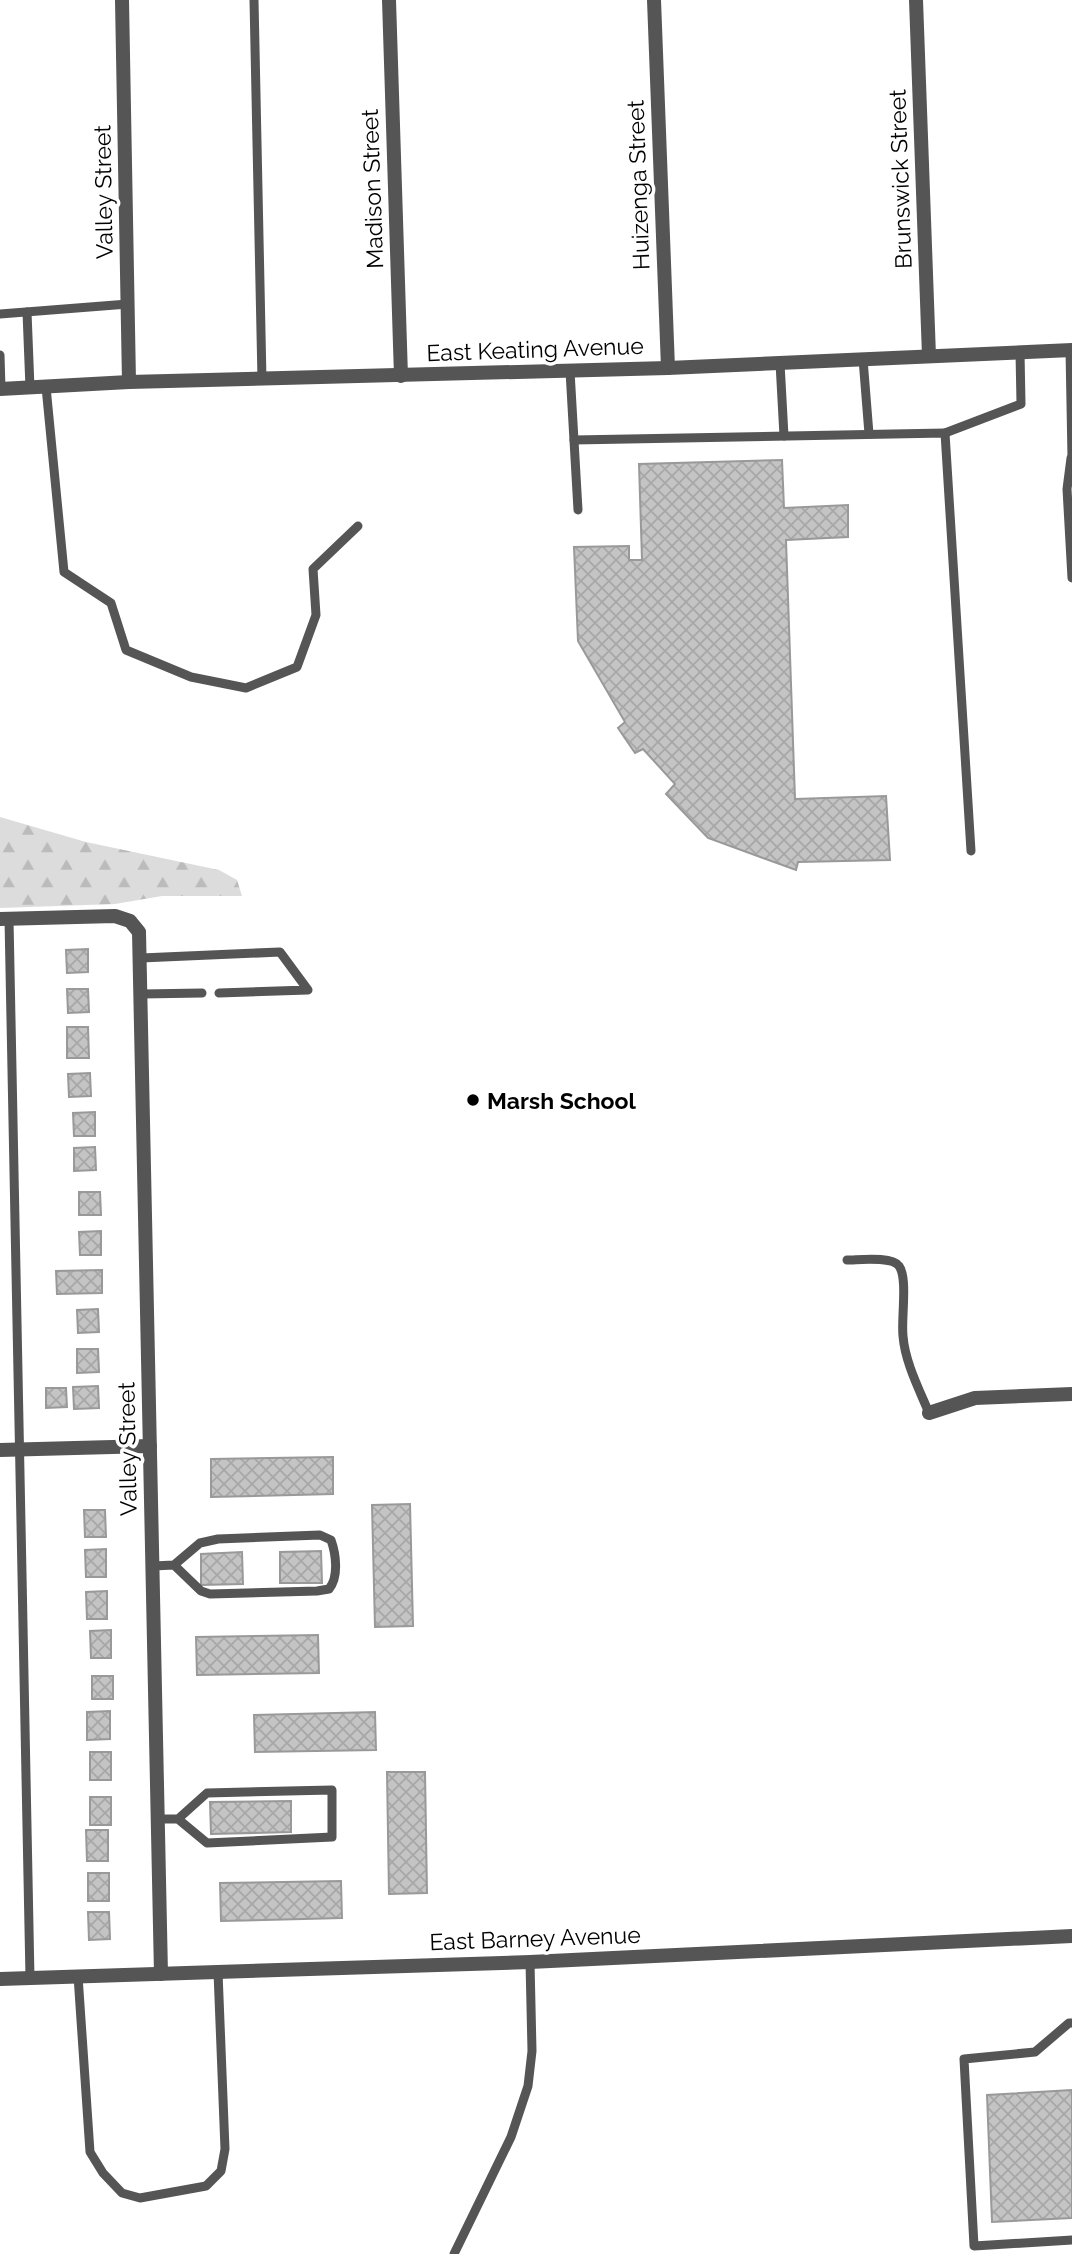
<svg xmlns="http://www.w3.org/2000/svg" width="1072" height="2254" font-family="Raleway,sans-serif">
<defs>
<pattern id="forest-firs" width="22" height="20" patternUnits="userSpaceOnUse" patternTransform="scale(1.75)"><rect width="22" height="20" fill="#dcdcdc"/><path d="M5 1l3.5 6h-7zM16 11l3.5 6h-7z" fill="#bbb"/></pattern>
<pattern id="building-cross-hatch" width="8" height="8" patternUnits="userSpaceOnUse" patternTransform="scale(1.75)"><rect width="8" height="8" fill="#c4c4c4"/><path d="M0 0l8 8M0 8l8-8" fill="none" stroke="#a7a7a7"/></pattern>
</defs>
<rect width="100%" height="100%" fill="#fff"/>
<!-- forest -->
<path fill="url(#forest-firs)" d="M0 817 86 842 219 870 237 880 242 896H162L115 904 0 908Z"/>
<!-- building -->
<g fill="url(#building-cross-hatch)" stroke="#999" stroke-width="2">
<path d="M782 460 784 508 848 505V537L786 540 795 799 886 796 890 860 798 862 796 870 708 838 666 794 675 784 643 749 635 753 618 728 625 722 578 641 574 547 629 546V560H642L639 464Z"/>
<path d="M88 949V972L67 973 66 950Z"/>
<path d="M67 989H88L89 1012 68 1013Z"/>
<path d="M67 1027H88L89 1058H67Z"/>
<path d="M90 1073 91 1096 69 1097 68 1074Z"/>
<path d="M95 1112V1136H74L73 1113Z"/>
<path d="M95 1147 96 1170 74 1171V1148Z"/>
<path d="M79 1192H100L101 1215H79Z"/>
<path d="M101 1231V1255H80L79 1232Z"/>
<path d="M102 1270V1293L57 1294 56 1271Z"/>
<path d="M98 1309 99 1332 78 1333 77 1310Z"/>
<path d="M77 1349H98L99 1372 77 1373Z"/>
<path d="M98 1386 99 1408 74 1409 73 1387Z"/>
<path d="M46 1388H66L67 1407 46 1408Z"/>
<path d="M333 1457V1494L211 1497V1459Z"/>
<path d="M410 1504 413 1626 375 1627 372 1505Z"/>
<path d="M84 1510H105L106 1537H85Z"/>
<path d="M106 1549V1577H86L85 1550Z"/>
<path d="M321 1551 322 1583H280V1552Z"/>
<path d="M242 1552 243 1584 201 1585V1554Z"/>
<path d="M107 1591V1619H87L86 1592Z"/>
<path d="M111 1630V1658H91L90 1631Z"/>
<path d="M318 1635 319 1673 197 1675 196 1637Z"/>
<rect x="92" y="1676" width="21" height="23"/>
<path d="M110 1711V1739L87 1740V1712Z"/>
<path d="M375 1712 376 1750 255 1752 254 1715Z"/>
<rect x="90" y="1752" width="21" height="28"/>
<path d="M387 1772H425L427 1893 389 1894Z"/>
<rect x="90" y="1797" width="21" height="28"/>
<path d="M291 1801V1832L211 1834 210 1802Z"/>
<path d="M86 1830H108V1861H87Z"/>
<rect x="88" y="1873" width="21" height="28"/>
<path d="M341 1881 342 1918 221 1921 220 1883Z"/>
<path d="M88 1912H109L110 1939 89 1940Z"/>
<path d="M1072 2090V2218L992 2222 987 2095Z"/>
</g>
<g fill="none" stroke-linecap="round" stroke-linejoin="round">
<!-- lane -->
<g stroke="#555" stroke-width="9">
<path d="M254 0 262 380"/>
<path d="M27 312 30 388"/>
<path d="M0 314 128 304"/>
<path d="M1070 350 1072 458"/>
<path d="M0 355 1 389"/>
<path d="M863 359 869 434"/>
<path d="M780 363 784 436"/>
<path d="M570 371 578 510"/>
<path d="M46 387 64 572 111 603 126 650 191 677 246 688 297 667 316 615 313 569 358 526"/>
<path d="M945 433 1021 404 1020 352"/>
<path d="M574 440 945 433 971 851"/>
<path d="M1071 458 1067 489 1072 578"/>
<path d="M9 919 30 1978"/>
<path d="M141 958 280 952 308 990 219 993"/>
<path d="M142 994 202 993"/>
<path d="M847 1260C859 1260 892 1256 899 1266 908 1278 901 1319 903 1336 905 1362 919 1389 929 1413"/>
<path d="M153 1566 174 1565 200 1543 218 1539 320 1535 331 1540C336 1554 339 1577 329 1589L317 1591 210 1594 201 1591 174 1565"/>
<path d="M158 1819H178L207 1793 332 1790V1837L207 1843 178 1819"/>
<path d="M78 1976 90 2152 103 2173 122 2193 140 2198 206 2186 221 2171 225 2149 218 1972"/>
<path d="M1072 2023H1069L1035 2052 964 2059 974 2246 1072 2240"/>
<path d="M454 2254 511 2137 528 2086 532 2051 530 1962"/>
</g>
<!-- street -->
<g stroke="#555" stroke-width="14">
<path d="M122 0 129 382"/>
<path d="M389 0 401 376"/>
<path d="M654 0 668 368"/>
<path d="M916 0 929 356"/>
<path d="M0 389 129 382 668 368 1072 350"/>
<path d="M0 919 115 916 130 921 139 932 161 1974"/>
<path d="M929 1413 975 1398 1072 1394"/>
<path d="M0 1450 150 1446"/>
<path d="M0 1979 530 1962 1072 1936"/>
</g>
</g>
<!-- markers -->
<circle fill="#000" stroke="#fff" stroke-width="2.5" cx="473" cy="1100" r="7"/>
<g text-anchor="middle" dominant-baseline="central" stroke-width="7" stroke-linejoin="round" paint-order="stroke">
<!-- street labels -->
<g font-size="23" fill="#000" stroke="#fff">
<text transform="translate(900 179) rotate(-92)">Brunswick Street</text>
<text transform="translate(638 185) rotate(-92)">Huizenga Street</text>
<text transform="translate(372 189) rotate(-92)">Madison Street</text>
<text transform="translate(103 192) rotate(-91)">Valley Street</text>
<text transform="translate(535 349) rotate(-2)">East Keating Avenue</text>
<text transform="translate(127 1449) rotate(-91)">Valley Street</text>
<text transform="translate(535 1938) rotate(-2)">East Barney Avenue</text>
</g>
<!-- poi labels -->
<g font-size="23" font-weight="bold" fill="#000" stroke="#fff" text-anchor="start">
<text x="487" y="1100">Marsh School</text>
</g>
</g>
</svg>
